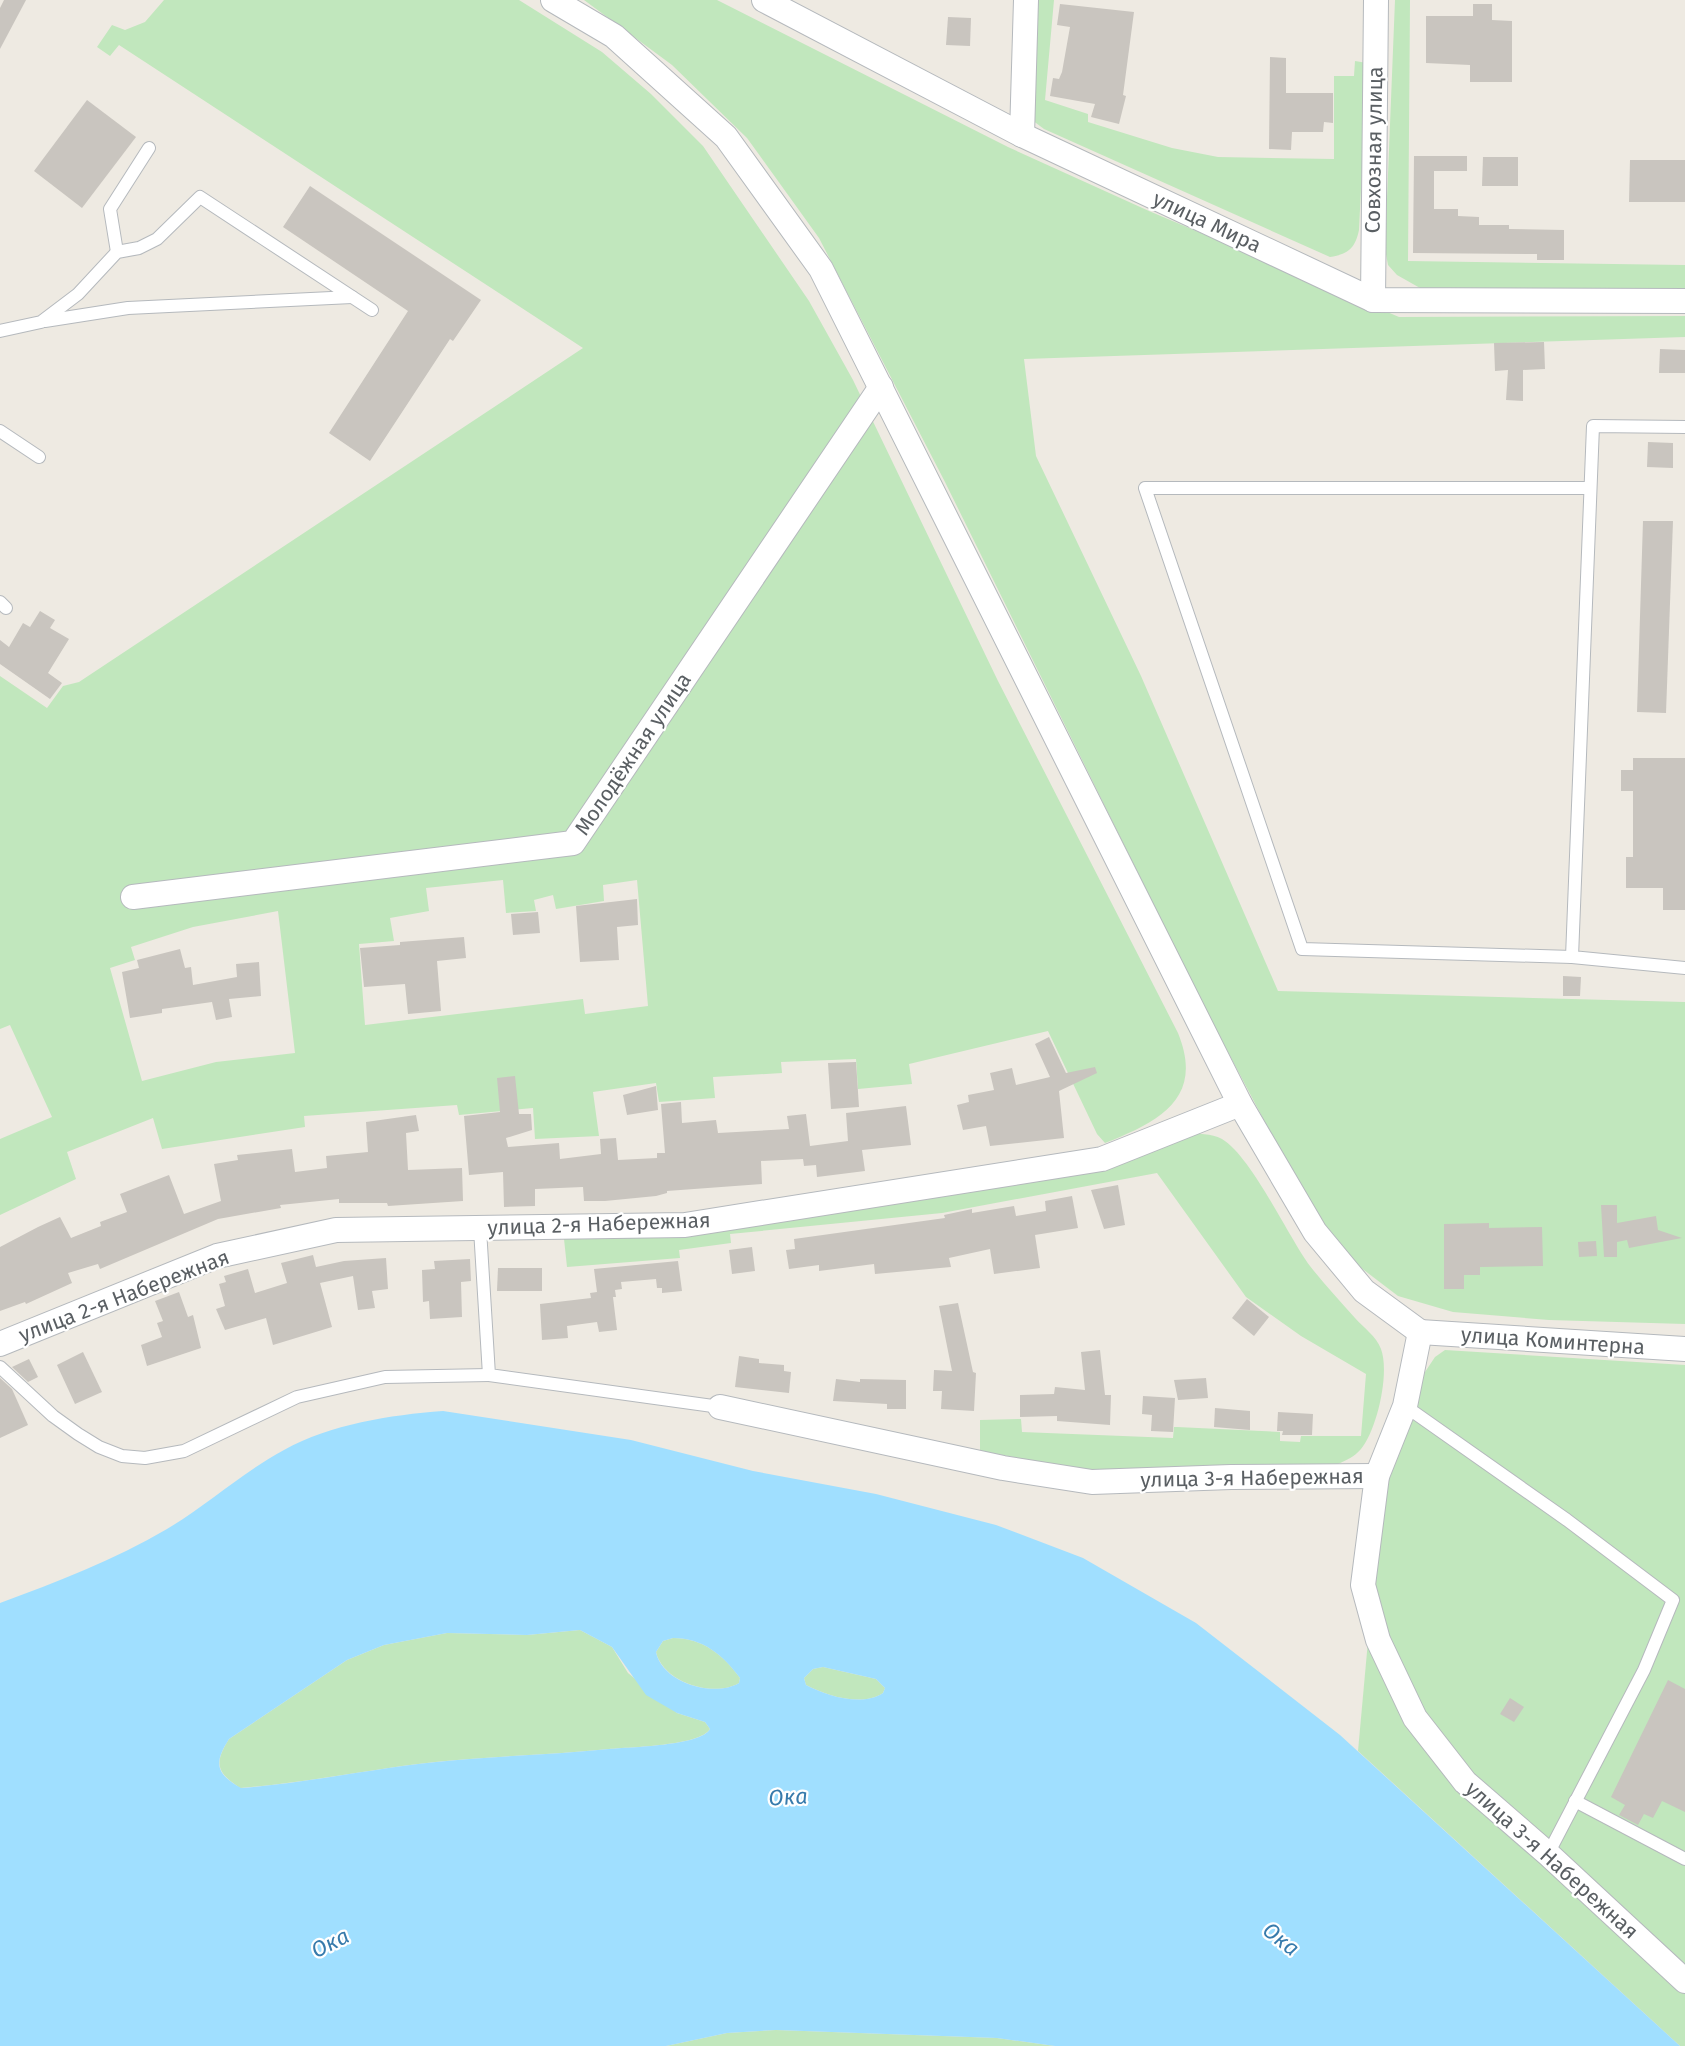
<svg xmlns="http://www.w3.org/2000/svg" width="1685" height="2046" font-family="'Fira Sans',sans-serif">
<rect width="100%" height="100%" fill="#eeeae2"/>
<!-- green -->
<g fill="#c1e7bd" fill-rule="evenodd">
<path d="M164 0H519L602 52 651 94 703 146 809 301 853 380 998 681 1178 1033C1205 1099 1158 1122 1105 1143L1097 1134 1048 1031 909 1064 912 1084 858 1089 856 1059 781 1062 782 1073 713 1077 715 1098 659 1102 656 1083 593 1092 599 1136 535 1139 533 1108 459 1115 457 1105 304 1116 305 1127 162 1149 153 1118 67 1152 76 1179 0 1215V1139L52 1117 10 1025 0 1029V676L47 708 63 686 79 682 583 348 119 45 110 56 97 47 112 25 125 30 145 22ZM503 880 506 913 536 911 534 900 553 895 556 909 604 901 603 885 637 880 648 1006 585 1014 583 999 365 1025 359 944 394 941 390 918 429 911 426 888ZM278 911 295 1053 216 1062 142 1081 110 968 135 960 131 947 193 927Z"/>
<path d="M584 0H717L1008 147 1149 211 1399 317 1685 316V337L1024 359 1036 456 1141 676 1278 991 1685 1002V1324L1549 1320 1453 1312 1398 1296 1356 1264 1321 1220 1286 1162 1201 1001 945 482 819 238 747 138 672 65Z"/>
<path d="M1027 0H1054L1045 100 1088 114V122L1172 148 1218 157 1334 159V76H1354L1355 61 1367 63 1359 230C1355 248 1349 254 1330 257L1044 129 1028 117Z"/>
<path d="M1395 0H1410L1408 261 1685 265V290L1488 291 1420 288 1397 275 1388 265 1385 249Z"/>
<path d="M1186 1133C1198 1134 1211 1133 1222 1139 1251 1156 1288 1236 1310 1266 1324 1284 1340 1301 1355 1318 1364 1328 1376 1336 1381 1349 1390 1373 1377 1430 1361 1449 1354 1457 1347 1460 1338 1464L1098 1472 980 1451V1420L1021 1419 1022 1432 1173 1438 1174 1427H1177L1280 1432V1441L1300 1442 1301 1436H1361L1366 1374 1301 1336 1246 1297 1157 1173 942 1213 730 1234 731 1243 679 1250 680 1258 567 1267 564 1239 699 1228Z"/>
<path d="M1445 1350 1685 1365V2046H1680L1358 1751 1379 1520 1394 1460 1425 1372 1435 1357Z"/>
<path d="M580 1630 612 1647 628 1673 677 1713 705 1722 710 1729C700 1746 629 1747 609 1749 551 1755 493 1756 435 1762 370 1769 306 1783 240 1788 216 1772 214 1763 229 1739L347 1660 384 1645 447 1633 527 1635Z"/>
<path d="M673 1638C703 1638 723 1655 740 1678L739 1683C715 1698 663 1683 656 1652L663 1641Z"/>
<path d="M823 1667 876 1679 885 1688 883 1693C862 1707 827 1696 806 1685L804 1678 813 1669Z"/>
<path d="M776 2030 997 2038 1055 2046H666L727 2033Z"/>
</g>
<!-- water -->
<path fill="#a0dfff" fill-rule="evenodd" d="M443 1411 631 1440 753 1471 876 1494 996 1525 1083 1558 1196 1623 1340 1735 1680 2046H1055L997 2038 776 2030 727 2033 666 2046H0V1603C57 1582 114 1560 167 1529 207 1505 243 1472 284 1450 331 1424 390 1415 443 1411ZM580 1630 612 1647 646 1695 677 1713 705 1722 710 1729C701 1746 629 1747 609 1749 551 1755 493 1756 436 1762 370 1769 306 1783 241 1788 215 1773 214 1763 229 1739L347 1660 384 1645 447 1633 527 1635ZM673 1638C703 1638 723 1655 740 1678L739 1683C715 1698 662 1683 656 1652L663 1641ZM823 1667 876 1679 885 1688 883 1693C862 1707 827 1696 806 1685L804 1678 813 1669Z"/>
<!-- building -->
<g fill="#c9c5bf">
<path d="M4 0H26L0 49V8Z"/>
<path d="M1060 4 1134 12 1123 95 1126 96 1119 124 1091 117 1095 104 1050 96 1053 78 1059 79 1062 72 1070 27 1057 25Z"/>
<path d="M1473 4H1492V20L1512 21V82H1470V65L1426 63V16H1473Z"/>
<path d="M948 17 971 18 970 46 946 45Z"/>
<path d="M1270 57 1286 58V93H1333V123L1324 122 1323 132H1292L1291 150 1269 149Z"/>
<path d="M87 100 136 137 82 208 34 171Z"/>
<path d="M1414 156H1467V171H1434V209H1458V216L1479 217V225H1509V229L1564 230V260H1537V254L1413 253Z"/>
<path d="M1483 157H1518V186H1482Z"/>
<path d="M1630 160H1685V202H1629Z"/>
<path d="M310 186 481 300 453 341 450 339 370 461 329 433 408 311 283 227Z"/>
<path d="M1544 342 1545 369 1523 370V401L1506 400 1508 370 1495 371 1494 343Z"/>
<path d="M1660 349 1685 350V373H1659Z"/>
<path d="M1648 442 1673 443V468L1647 467Z"/>
<path d="M1643 521H1673L1666 713 1637 712Z"/>
<path d="M40 611 55 620 50 628 69 639 48 673 62 683 50 699 0 664V640L9 647 23 623 30 627Z"/>
<path d="M1633 758H1685V910H1663V888H1626V857H1633V791H1621V770H1633Z"/>
<path d="M637 899 638 925 617 927 619 960 580 962 576 906Z"/>
<path d="M538 912 540 933 513 935 511 914Z"/>
<path d="M464 937 466 958 437 961 441 1011 408 1014 405 984 364 987 360 948 400 945V942Z"/>
<path d="M180 949 185 968 191 967 193 985 237 977 236 964 259 962 261 996 229 999 232 1017 216 1020 212 1002 162 1009V1013L130 1018 122 972 139 968 137 960Z"/>
<path d="M1563 976 1581 977 1580 996H1563Z"/>
<path d="M1049 1037 1066 1073 1095 1067 1097 1073 1059 1091 1064 1138 990 1146 986 1126 963 1130 957 1105 969 1102 968 1095 994 1090 990 1073 1012 1068 1016 1085 1050 1077 1035 1044Z"/>
<path d="M856 1062 859 1107 831 1109 828 1063Z"/>
<path d="M515 1076 519 1114H531L532 1130 506 1138 508 1147 559 1143 560 1159 601 1154 600 1139 616 1138 618 1160 657 1158V1153H665L661 1104 681 1102 682 1123 716 1120 718 1133 789 1129 787 1116 806 1114 810 1146 848 1141 846 1113 906 1106 911 1145 862 1150 865 1171 817 1177 816 1165 804 1166 803 1159 761 1161 762 1184 667 1191V1193L656 1196 605 1201H584L583 1187 535 1189V1206L504 1207 503 1172 469 1175 464 1116 500 1112 497 1078Z"/>
<path d="M656 1086 658 1110 627 1115 623 1095Z"/>
<path d="M416 1115 419 1131 406 1133 408 1170 462 1168 463 1201 388 1206 387 1203H339V1199L280 1205 281 1208 218 1219 100 1269 98 1264 68 1273 72 1283 26 1304 25 1302 0 1311V1247L38 1227 60 1217 71 1238 101 1226 100 1222 127 1212 120 1194 169 1175 184 1214 221 1201 214 1164 238 1160 237 1155 292 1149 295 1172 327 1168 326 1156 368 1152 366 1122Z"/>
<path d="M1118 1185 1125 1225 1104 1229 1091 1190Z"/>
<path d="M1072 1196 1078 1228 1035 1235 1040 1268 994 1274 990 1249 949 1258 951 1267 875 1274 874 1264 819 1271V1265L789 1269 786 1250 795 1249 794 1239 945 1218 944 1215 972 1209V1213L1014 1206 1016 1216 1046 1211 1045 1201Z"/>
<path d="M1601 1205H1617V1223L1656 1216 1658 1230 1682 1238 1629 1248 1627 1240 1617 1242V1257H1604Z"/>
<path d="M1489 1223V1228L1542 1227 1543 1266 1480 1267V1275H1464V1289H1444V1224Z"/>
<path d="M1596 1241 1597 1256 1579 1257 1578 1242Z"/>
<path d="M752 1247 755 1271 732 1274 729 1250Z"/>
<path d="M313 1255 316 1267 344 1261 386 1258 388 1289 372 1291 375 1308 358 1310 353 1276 320 1283 332 1327 273 1345 266 1318 225 1330 216 1309 225 1306 219 1284 226 1282 224 1276 248 1269 255 1293 287 1283 281 1263Z"/>
<path d="M470 1259 471 1281 461 1282 462 1317 430 1319 429 1301 423 1302 422 1270 435 1269 434 1261Z"/>
<path d="M678 1261 682 1291 662 1293V1288H657L656 1279 621 1282 622 1289 615 1290 616 1297H613L617 1330 599 1332 597 1322 567 1326 568 1338 542 1340 540 1304 591 1298 590 1293 597 1292 594 1269Z"/>
<path d="M498 1268H542V1291H497Z"/>
<path d="M179 1292 188 1317 193 1315 201 1348 147 1366 141 1345 162 1337 157 1323 163 1321 155 1301Z"/>
<path d="M1247 1299 1269 1317 1254 1336 1232 1318Z"/>
<path d="M958 1303 973 1372 976 1373 974 1411 941 1409 942 1391H933L934 1370 952 1371 939 1306Z"/>
<path d="M1100 1350 1105 1395H1111L1110 1425 1057 1421V1416L1020 1417V1395L1054 1394 1055 1387 1085 1390 1081 1352Z"/>
<path d="M83 1352 102 1392 75 1404 57 1365Z"/>
<path d="M739 1356 759 1359V1363L784 1365V1371L791 1372 789 1393 735 1387Z"/>
<path d="M29 1359 38 1377 28 1382 12 1367Z"/>
<path d="M0 1378 12 1389 28 1425 0 1438Z"/>
<path d="M1206 1378 1208 1398 1178 1400 1174 1380Z"/>
<path d="M836 1379 860 1382V1379L906 1380V1409H887V1404L833 1401Z"/>
<path d="M1143 1396 1175 1398 1173 1432 1151 1431 1152 1415 1142 1414Z"/>
<path d="M1215 1408 1250 1411V1430L1214 1427Z"/>
<path d="M1278 1412 1313 1414 1312 1435H1282L1283 1431H1277Z"/>
<path d="M1668 1680 1685 1689V1812L1662 1801 1653 1818 1644 1814 1638 1825 1619 1815 1625 1805 1611 1797Z"/>
<path d="M1510 1698 1524 1707 1514 1722 1500 1714Z"/>
</g>
<g fill="none" stroke-linecap="round" stroke-linejoin="round">
<defs>
<g id="service">
<path d="M117 252 110 209 149 148"/>
<path d="M45 321 128 308 352 297"/>
<path d="M0 331 41 322 78 294 117 252 139 248 157 239 200 197 372 310"/>
<path d="M1685 427 1593 426 1572 957 1685 968"/>
<path d="M0 431 39 457"/>
<path d="M0 602 6 608"/>
<path d="M1572 957 1302 949 1145 488H1590"/>
<path d="M480 1229 489 1375 720 1407"/>
<path d="M0 1367 53 1416 78 1434 99 1447 122 1456 145 1458 184 1451 297 1397 385 1377 489 1375"/>
<path d="M1405 1406 1567 1520 1673 1600 1644 1670 1548 1854"/>
<path d="M1575 1801 1685 1859"/>
</g>
<g id="minor">
<path d="M553 0 614 36 726 137 821 269 1240 1104 1315 1232 1364 1291 1420 1332"/>
<path d="M764 0 1022 135 1373 300 1685 301"/>
<path d="M1022 135 1026 0"/>
<path d="M1373 300 1376 0"/>
<path d="M133 897 573 843 881 387"/>
<path d="M1420 1332 1405 1406 1377 1476 1363 1585 1378 1640 1415 1718 1465 1782 1548 1854 1685 1981"/>
<path d="M1420 1332 1685 1349"/>
<path d="M0 1344 217 1256 336 1230 685 1225 1102 1159 1240 1104"/>
<path d="M720 1407 1003 1468 1092 1482 1231 1477 1377 1476"/>
</g>
</defs>
<!-- service casing -->
<use href="#service" stroke="#b5b9bd" stroke-width="14"/>
<!-- minor casing -->
<use href="#minor" stroke="#b5b9bd" stroke-width="26"/>
<!-- service -->
<use href="#service" stroke="#fff" stroke-width="12"/>
<!-- minor -->
<use href="#minor" stroke="#fff" stroke-width="24"/>
</g>
<g text-anchor="middle" dominant-baseline="central" stroke-width="4.5" stroke-linejoin="round" paint-order="stroke">
<!-- street labels -->
<g font-size="21" fill="#5a5f63" stroke="#fff">
<text transform="translate(1374 150) rotate(-89)">Совхозная улица</text>
<text transform="translate(1207 222) rotate(25)">улица Мира</text>
<text transform="translate(633 754) rotate(-56)">Молодёжная улица</text>
<text transform="translate(599 1224) rotate(-2)">улица 2-я Набережная</text>
<text transform="translate(124 1296) rotate(-21)">улица 2-я Набережная</text>
<text transform="translate(1553 1341) rotate(4)">улица Коминтерна</text>
<text transform="translate(1252 1478) rotate(-1)">улица 3-я Набережная</text>
<text transform="translate(1552 1860) rotate(42)">улица 3-я Набережная</text>
</g>
<!-- water labels -->
<g font-size="22" font-style="italic" fill="#377bac" stroke="#fff">
<text transform="translate(788 1797) rotate(-3)">Ока</text>
<text transform="translate(1281 1939) rotate(38)">Ока</text>
<text transform="translate(330 1943) rotate(-27)">Ока</text>
</g>
</g>
</svg>
